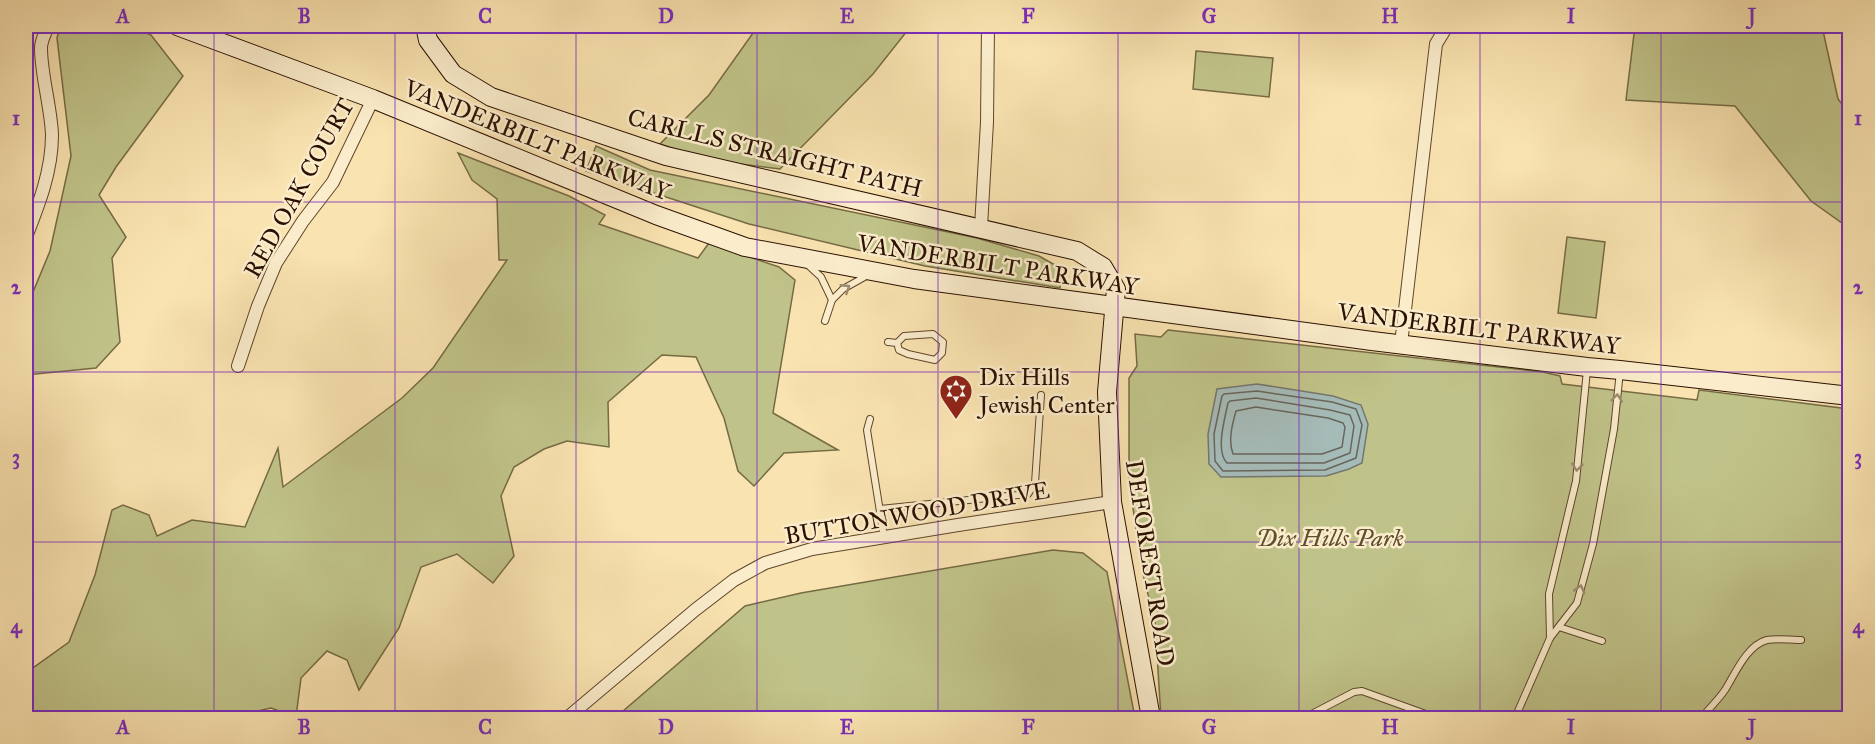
<svg xmlns="http://www.w3.org/2000/svg" width="1875" height="744" font-family="'IM FELL Great Primer',serif">
<rect width="100%" height="100%" fill="#f9e3b0"/>
<filter id="stains"><feTurbulence type="fractalNoise" baseFrequency=".00333" numOctaves="4"/><feColorMatrix values="0 0 0 0 .2 0 0 0 0 .09 0 0 0 0 .02 0 0 0 .5 -.17"/></filter>
<radialGradient id="worn" r=".72"><stop offset=".6" stop-color="#630" stop-opacity="0"/><stop offset="1" stop-color="#630" stop-opacity=".3"/></radialGradient>
<!-- green -->
<g fill="#c0c389" stroke="#766a44" stroke-width="1.5">
<path d="M60 26H130L151 35 183 76 116 167 99 195 126 237 112 258 120 342 96 368 26 375V309L50 251 71 156 57 38Z"/>
<path d="M758 26H911L873 74 780 169 709 160 660 144 709 95Z"/>
<path d="M1635 26H1822L1838 99 1849 113V228L1811 201 1735 106 1626 100Z"/>
<path d="M1196 51 1273 58 1269 97 1193 89Z"/>
<path d="M596 146 650 170 977 238 1039 256 1062 269 1060 288 925 266 749 224 586 171Z"/>
<path d="M458 153 569 196 605 215 599 224 698 258 709 243 779 267 795 280 773 413 838 450 784 453 754 486 738 471 724 418 696 357 662 355 608 402 609 447 567 441 544 449 514 467 501 496 514 556 493 583 457 554 421 567 399 628 359 690 347 660 327 651 301 678 296 717 271 708 235 716 232 718H26V673L69 642 95 575 112 510 123 505 149 515 157 536 192 520 245 527 278 448 283 487 402 398 433 368 507 260H499L497 199 472 180Z"/>
<path d="M1567 237 1605 242 1596 318 1558 313Z"/>
<path d="M1168 330 1543 372 1560 376 1562 384 1697 400 1699 390 1849 409V718H1161L1155 622 1141 566 1129 479V378L1137 366 1135 334 1161 337Z"/>
<path d="M1053 550 1083 553 1107 572 1135 718H615L745 606 801 593Z"/>
</g>
<!-- water -->
<path fill="#a5bbb8" stroke="#74776e" stroke-width="1.5" d="M1257 384 1333 396 1361 405 1368 424 1362 463 1349 469 1326 476 1221 477 1209 464 1208 434 1217 389Z"/>
<g fill="none" stroke-linecap="round" stroke-linejoin="round">
<!-- shore -->
<g stroke="#68665c" stroke-width="1.5">
<path d="M1257 391 1332 402 1356 409 1362 425 1356 458 1325 470 1223 471 1215 461 1214 434 1222 396 1224 394Z"/>
<path d="M1256 398 1330 410 1350 415 1354 426 1350 453 1324 463H1227C1215 451 1225 418 1228 403L1230 401Z"/>
<path d="M1256 407 1328 418 1343 423 1345 427 1342 447 1322 454H1233C1228 441 1232 425 1236 411Z"/>
</g>
<defs>
<g id="lane">
<path d="M807 264 821 277 832 300 843 289 868 275"/>
<path d="M825 321 832 300"/>
<path d="M888 342 897 343 899 350 908 354 935 360 942 353 943 342 933 334 904 336 897 343"/>
<path d="M870 419 867 430 884 537"/>
<path d="M880 509 1028 494 1035 483 1041 395"/>
<path d="M1559 627 1602 641"/>
<path d="M1550 638 1549 594 1576 481 1587 370"/>
<path d="M1304 718 1354 692 1362 691 1437 718"/>
<path d="M1515 718 1550 638 1577 603 1593 544 1614 429 1620 371"/>
<path d="M1701 718C1709 709 1718 700 1725 690 1735 674 1747 645 1767 640 1777 638 1790 640 1801 640"/>
</g>
<g id="street">
<path d="M981 227 987 122 988 26"/>
<path d="M26 237C39 204 52 171 52 135 51 107 41 75 41 48 41 40 46 32 48 26"/>
<path d="M1401 344 1436 44 1447 26"/>
<path d="M238 366 258 306 276 263 303 221 333 182 373 99"/>
<path d="M567 718 695 610 734 580 765 563 812 549 958 525 1112 502"/>
</g>
<g id="secondary">
<path d="M177 26 373 99 656 215 745 247 914 279 1372 341 1587 367 1620 370 1850 396"/>
<path d="M425 26 428 40 453 74 491 97 666 156 1077 251 1103 267 1116 289 1107 392 1112 502 1151 718"/>
</g>
</defs>
<!-- lane casing -->
<use href="#lane" stroke="#5e452c" stroke-width="8"/>
<!-- street casing -->
<use href="#street" stroke="#5e452c" stroke-width="14"/>
<!-- secondary casing -->
<use href="#secondary" stroke="#2b1000" stroke-width="20"/>
<!-- lane -->
<use href="#lane" stroke="#fbedcc" stroke-width="6"/>
<!-- street -->
<use href="#street" stroke="#fbedcc" stroke-width="12"/>
<!-- secondary -->
<use href="#secondary" stroke="#fbedcc" stroke-width="18"/>
</g>
<!-- one-way arrows -->
<defs><path id="oneway-chevron" d="M-2-3.5L2.5 0L-2 3.5" fill="none" stroke-width="1.6" stroke-linecap="round" stroke-linejoin="round" transform="scale(1.5)"/></defs>
<g stroke="#9d8a70">
<use href="#oneway-chevron" transform="translate(846 288) rotate(-33)"/>
<use href="#oneway-chevron" transform="translate(1617 398) rotate(-84)"/>
<use href="#oneway-chevron" transform="translate(1577 467) rotate(96)"/>
<use href="#oneway-chevron" transform="translate(1580 589) rotate(-75)"/>
</g>
<!-- grid -->
<path fill="none" stroke="#7b2cbf" stroke-width="1.5" stroke-opacity="0.55" d="M214 26V718M395 26V718M576 26V718M757 26V718M938 26V718M1118 26V718M1299 26V718M1480 26V718M1661 26V718M26 202H1850M26 372H1850M26 542H1850"/>
<!-- icons -->
<defs>
<symbol id="synagogue-pin" viewBox="-11 -11 22 30"><path d="M0 17L-7.5 6A9.5 9.5 0 1 1 7.5 6Z" fill="#8f2418" stroke="#fbedcc"/><path d="M0-6.5L5.6 3.2H-5.6ZM0 6.5L5.6-3.2H-5.6Z" fill="#fff"/></symbol>
</defs>
<g fill-rule="evenodd">
<use href="#synagogue-pin" x="937" y="372" width="38" height="52"/>
</g>
<g text-anchor="middle" dominant-baseline="central" stroke-width="5" stroke-linejoin="round" paint-order="stroke">
<!-- street labels -->
<g font-size="24" fill="#2b1000" stroke="#fbedcc">
<text transform="translate(537 140) rotate(22)">VANDERBILT PARKWAY</text>
<text transform="translate(775 153) rotate(14)">CARLLS STRAIGHT PATH</text>
<text transform="translate(299 188) rotate(-61)">RED OAK COURT</text>
<text transform="translate(998 265) rotate(9)">VANDERBILT PARKWAY</text>
<text transform="translate(1479 329) rotate(7)">VANDERBILT PARKWAY</text>
<text transform="translate(917 513) rotate(-10)">BUTTONWOOD DRIVE</text>
<text transform="translate(1150 563) rotate(81)">DEFOREST ROAD</text>
</g>
<!-- poi labels -->
<g font-size="24" fill="#2b1000" stroke="#fbedcc" text-anchor="start">
<text x="979" y="377">Dix Hills<tspan x="979" dy="28">Jewish Center</tspan></text>
</g>
<!-- park labels -->
<g font-size="24" font-style="italic" fill="#5f4f30" stroke="#fbedcc">
<text x="1330" y="538">Dix Hills Park</text>
</g>
</g>
<!-- margin -->
<rect width="1875" height="744" fill="none" stroke="#f9e3b0" stroke-width="66"/>
<rect x="33" y="33" width="1809" height="678" fill="none" stroke="#7b2cbf" stroke-width="2"/>
<g font-size="20" text-anchor="middle" font-weight="bold" fill="#7b2cbf">
<text x="123" y="23">A</text>
<text x="304" y="23">B</text>
<text x="485" y="23">C</text>
<text x="666" y="23">D</text>
<text x="847" y="23">E</text>
<text x="1028" y="23">F</text>
<text x="1209" y="23">G</text>
<text x="1390" y="23">H</text>
<text x="1571" y="23">I</text>
<text x="1752" y="23">J</text>
<text x="16" y="125">1</text>
<text x="1858" y="125">1</text>
<text x="16" y="294">2</text>
<text x="1858" y="294">2</text>
<text x="16" y="464">3</text>
<text x="1858" y="464">3</text>
<text x="16" y="633">4</text>
<text x="1858" y="633">4</text>
<text x="123" y="734">A</text>
<text x="304" y="734">B</text>
<text x="485" y="734">C</text>
<text x="666" y="734">D</text>
<text x="847" y="734">E</text>
<text x="1028" y="734">F</text>
<text x="1209" y="734">G</text>
<text x="1390" y="734">H</text>
<text x="1571" y="734">I</text>
<text x="1752" y="734">J</text>
</g>
<rect width="100%" height="100%" filter="url(#stains)"/>
<rect width="100%" height="100%" fill="url(#worn)"/>
</svg>
